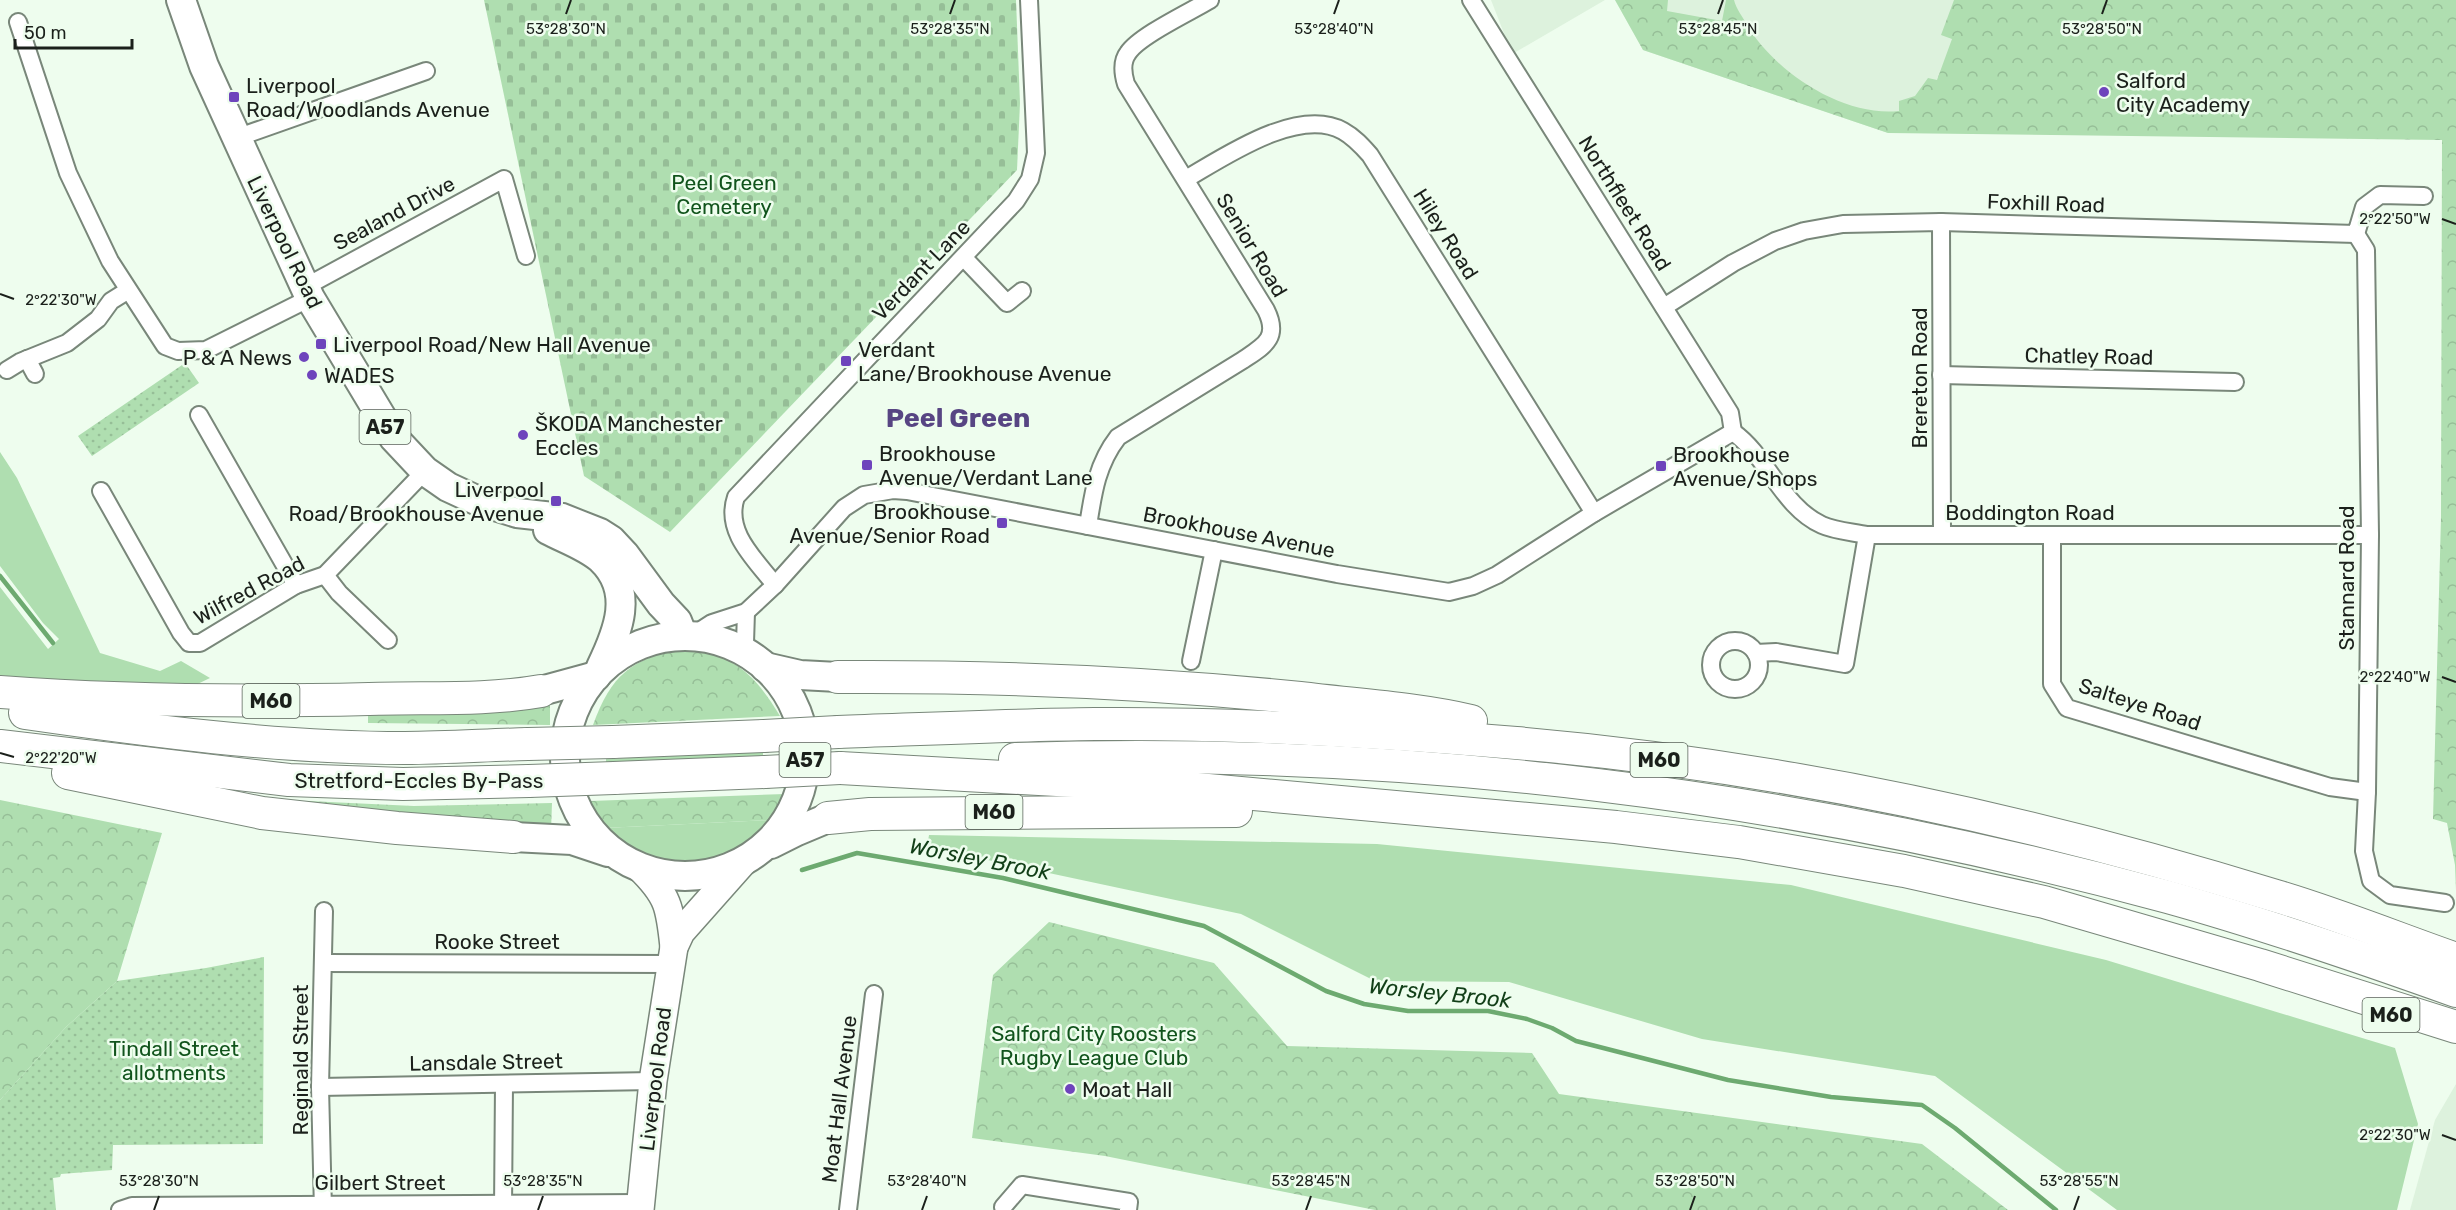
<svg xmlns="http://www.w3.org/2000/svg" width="2456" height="1210" font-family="Rubik,sans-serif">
<defs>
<pattern id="forest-crowns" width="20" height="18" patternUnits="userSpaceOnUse" patternTransform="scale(1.5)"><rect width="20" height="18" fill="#afdeb0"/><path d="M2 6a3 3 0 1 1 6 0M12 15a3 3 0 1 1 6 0" fill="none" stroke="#96be97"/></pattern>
<pattern id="cemetery-stones" width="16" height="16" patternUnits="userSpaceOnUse" patternTransform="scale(1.5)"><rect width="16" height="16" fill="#afdeb0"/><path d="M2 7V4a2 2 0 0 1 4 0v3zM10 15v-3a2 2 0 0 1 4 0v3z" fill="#96be97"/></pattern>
<pattern id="garden-dots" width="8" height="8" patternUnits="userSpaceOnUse" patternTransform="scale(1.5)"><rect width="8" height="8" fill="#afdeb0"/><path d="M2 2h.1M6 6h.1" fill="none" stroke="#96be97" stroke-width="1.8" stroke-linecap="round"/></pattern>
</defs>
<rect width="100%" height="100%" fill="#eefdee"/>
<!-- built -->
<g fill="#ddf2dd">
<path d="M1491 0H1605L1514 53 1507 41Z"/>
<path d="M1615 0H2445L1888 133 1643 50Z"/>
<path d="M2456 1084V1210H2410L2435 1120Z"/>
</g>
<!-- grass -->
<g fill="#afdeb0">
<path d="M0 452 17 478 100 653 160 671 181 661 210 678 185 690 56 683 0 675V587L48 649 59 639 43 623 0 566Z"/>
<path d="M763 752V759L606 767V759Z"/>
<path d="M771 820C722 891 662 888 605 828Z"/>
<path d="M929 835 1377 844 1791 885 2106 960 2395 1048 2418 1124 2397 1210H2117L1935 1076 1702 1039 1509 982 1375 981 1241 914 927 847Z"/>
</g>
<!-- forest -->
<g fill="url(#forest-crowns)">
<path d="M1615 0H1668L1667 11 1722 21 1726 0H1734C1736 9 1743 17 1747 25 1775 72 1842 117 1899 111V101L1915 96 1928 78 1937 80 1952 39 1941 35 1954 0H2456V890L2455 865 2447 823 2433 819 2441 517 2442 140 1888 133 1643 50Z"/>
<path d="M683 648C733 654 754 673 780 716L593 725C611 675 631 659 683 648Z"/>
<path d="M550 699V725L368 723V709Z"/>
<path d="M785 794 771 820 605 828 590 801Z"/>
<path d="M0 800 162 833 117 981 66 1027 0 1100Z"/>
<path d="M308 801 414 806 552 803 551 831 307 812Z"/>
<path d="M1049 922 1214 963 1287 1046 1532 1053 1559 1094 1922 1144 2008 1210H1375L1105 1156 972 1138 993 975Z"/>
</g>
<!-- cemetery -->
<path fill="url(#cemetery-stones)" d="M484 0H1016L1020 103 1017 170 670 532 584 476Z"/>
<!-- garden -->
<g fill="url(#garden-dots)">
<path d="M185 363 199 383 92 456 78 436Z"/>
<path d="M264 957 263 1144 113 1145 112 1170 61 1174 60 1177 53 1178 56 1210H0V1100L66 1027 117 981 206 968Z"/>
</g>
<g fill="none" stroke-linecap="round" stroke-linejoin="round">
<!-- stream -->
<g stroke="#6daa70" stroke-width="4.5">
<path d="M0 576 53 643"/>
<path d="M802 870 857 853 1003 878 1204 926 1326 991 1364 1004 1408 1011H1488L1527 1019 1552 1028 1576 1041 1728 1080 1831 1097 1922 1105 1955 1128 2056 1210"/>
</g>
<defs>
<g id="minor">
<path d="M1471 0 1730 413 1733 432"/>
<path d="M18 22 68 173 110 261 165 346 178 351 206 350 310 298"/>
<path d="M236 138 426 71"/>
<path d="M1186 179C1224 157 1298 106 1343 131 1354 137 1362 146 1370 155L1594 513"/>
<path d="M1941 222 1942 534"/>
<path d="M2356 234 2366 250 2370 535 2367 792 2364 851 2371 881 2390 895 2445 903"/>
<path d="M964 258 1007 303 1022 291"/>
<path d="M305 287 504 179 526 256"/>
<path d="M1664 307 1733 263 1775 241 1804 231 1843 224 1941 222 2356 234 2364 207 2380 195 2424 196"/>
<path d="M27 359 35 374"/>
<path d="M7 370 20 362 67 343 98 319 111 301 127 291"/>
<path d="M1941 375 2235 382"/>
<path d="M199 415 296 585"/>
<path d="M1733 432C1768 457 1782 507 1822 525 1835 531 1853 532 1867 535H2370"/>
<path d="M101 491 181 633 189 643H200L296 585 325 575 425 471"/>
<path d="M1088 526C1093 493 1097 464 1118 437L1243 360C1264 346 1280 338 1266 310L1126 84C1123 74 1121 62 1128 53 1139 36 1190 12 1210 0"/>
<path d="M2052 535V684L2067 708 2330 787 2367 792"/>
<path d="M325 575 339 593 388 640"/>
<path d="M775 585C755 559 724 532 736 497L1016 201 1030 179 1036 153 1029 0"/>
<path d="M746 612 745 643 748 654"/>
<path d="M692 636 712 623 746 612 775 585 844 508 864 495 893 490 907 491 1337 574 1449 592 1473 586 1497 575 1594 513 1733 432"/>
<circle cx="1735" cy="665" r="24"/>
<path d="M1756 653 1776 652 1845 664 1867 535"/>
<path d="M1191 661 1214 550"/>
<path d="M323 963 671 964"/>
<path d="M320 1087 653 1081"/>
<path d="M1003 1207 1022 1185 1129 1202 1128 1210"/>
<path d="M120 1210 132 1206 640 1203"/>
<path d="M323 1210 320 1087 324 911"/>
<path d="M503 1210 504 1084"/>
<path d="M848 1210 874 994"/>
</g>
<g id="primary">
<path d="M639 867C669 896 670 908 674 947"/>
<path d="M640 1210 653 1081 674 947 681 932 744 861"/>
</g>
<g id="trunk">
<path d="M181 0 204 66 310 298 394 438 425 471 448 487 476 500 517 513 562 518 600 533 611 540 625 555 661 604 677 621 683 636"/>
<path d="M548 530C565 539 586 546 601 559 635 591 618 632 601 667"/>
<circle cx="685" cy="756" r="120"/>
<path d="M765 667 800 675 838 677"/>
<path d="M541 691 596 676"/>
<path d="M513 837 572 840 608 852"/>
<path d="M771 844 797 831 828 818"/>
</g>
<g id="motorway">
<path d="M838 677C993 676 1146 682 1300 698 1356 705 1415 708 1471 721"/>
<path d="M0 692C123 701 245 702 369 699 426 697 485 701 541 691"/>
<path d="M25 713C150 731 278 748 405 748 446 748 487 745 528 744"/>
<path d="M838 732C924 729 1009 725 1095 724 1235 723 1376 731 1516 743 1773 765 2030 820 2276 896 2337 914 2396 938 2456 959"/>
<path d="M613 742 764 736"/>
<path d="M0 746 289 780 403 784 529 781"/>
<path d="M1015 759C1404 746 1793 795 2168 897 2265 924 2361 957 2456 991"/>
<path d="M840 768 1164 786 1616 827 1739 842 1904 871 2044 902 2260 965 2456 1027"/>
<path d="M68 773 262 813 397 828 513 837"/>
<path d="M614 778 765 772"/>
<path d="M828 818 870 814 1236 811"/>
</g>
</defs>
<!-- minor casing -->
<use href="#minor" stroke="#79877a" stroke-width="20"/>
<!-- primary casing -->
<use href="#primary" stroke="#79877a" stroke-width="30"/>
<!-- trunk casing -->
<use href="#trunk" stroke="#79877a" stroke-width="32"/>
<!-- motorway casing -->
<use href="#motorway" stroke="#79877a" stroke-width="34"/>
<!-- minor -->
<use href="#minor" stroke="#fff" stroke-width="16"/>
<!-- primary -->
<use href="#primary" stroke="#fff" stroke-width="27"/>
<!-- trunk -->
<use href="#trunk" stroke="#fff" stroke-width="28"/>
<!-- motorway -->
<use href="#motorway" stroke="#fff" stroke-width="32"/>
<defs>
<g id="motorway-bridge">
<path d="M764 736 838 732"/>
<path d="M528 744 613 742"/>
<path d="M765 772 840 768"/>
<path d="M529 781 614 778"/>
</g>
</defs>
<!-- motorway-bridge casing -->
<use href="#motorway-bridge" stroke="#79877a" stroke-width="34" stroke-linecap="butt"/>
<!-- motorway-bridge -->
<use href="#motorway-bridge" stroke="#fff" stroke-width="32"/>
</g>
<!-- ticks -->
<path fill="none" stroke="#1b201b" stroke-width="2" d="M566 14 571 0M950 14 955 0M1334 14 1339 0M1718 14 1723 0M2102 14 2107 0M2442 219 2456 224M0 294 14 299M2442 677 2456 682M0 753 14 757M2442 1135 2456 1140M154 1210 159 1196M538 1210 543 1196M922 1210 927 1196M1306 1210 1311 1196M1690 1210 1695 1196M2074 1210 2079 1196"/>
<!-- markers -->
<g fill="#6e44bc" stroke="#eefdee" stroke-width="2">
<circle cx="2104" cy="92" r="6"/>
<rect x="228" y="91" width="12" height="12" rx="3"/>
<rect x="315" y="338" width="12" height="12" rx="3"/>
<circle cx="304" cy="357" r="6"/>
<rect x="840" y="355" width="12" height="12" rx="3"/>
<circle cx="312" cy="375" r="6"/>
<circle cx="523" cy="435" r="6"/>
<rect x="861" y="459" width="12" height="12" rx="3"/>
<rect x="1655" y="460" width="12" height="12" rx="3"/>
<rect x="550" y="495" width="12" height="12" rx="3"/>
<rect x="996" y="517" width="12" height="12" rx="3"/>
<circle cx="1070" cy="1089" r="6"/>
</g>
<g text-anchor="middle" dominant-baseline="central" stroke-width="5" stroke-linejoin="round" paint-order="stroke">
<!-- shield labels -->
<g fill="#eefdee" stroke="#5a625a" stroke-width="1.5">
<rect x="359.5" y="410" width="51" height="34" rx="4.5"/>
<rect x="242.5" y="684" width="57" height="34" rx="4.5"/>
<rect x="779.5" y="743" width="51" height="34" rx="4.5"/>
<rect x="1630.5" y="743" width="57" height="34" rx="4.5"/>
<rect x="965.5" y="795" width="57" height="34" rx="4.5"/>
<rect x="2362.5" y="998" width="57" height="34" rx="4.5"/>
</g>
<g font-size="20" font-weight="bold" fill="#1b201b">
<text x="385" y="427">A57</text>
<text x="271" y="701">M60</text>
<text x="805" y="760">A57</text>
<text x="1659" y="760">M60</text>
<text x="994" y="812">M60</text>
<text x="2391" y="1015">M60</text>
</g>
<!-- poi labels -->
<g font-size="21" fill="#1b201b" stroke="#eefdee" text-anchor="start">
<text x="2116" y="80">Salford<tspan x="2116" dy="24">City Academy</tspan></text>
<text x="246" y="85">Liverpool<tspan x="246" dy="24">Road/Woodlands Avenue</tspan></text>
<text x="333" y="344">Liverpool Road/New Hall Avenue</text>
<text x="858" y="349">Verdant<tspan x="858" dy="24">Lane/Brookhouse Avenue</tspan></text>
<text x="292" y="357" text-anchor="end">P &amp; A News</text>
<text x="324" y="375">WADES</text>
<text x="535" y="423">ŠKODA Manchester<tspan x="535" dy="24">Eccles</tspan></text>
<text x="879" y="453">Brookhouse<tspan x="879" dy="24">Avenue/Verdant Lane</tspan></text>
<text x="1673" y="454">Brookhouse<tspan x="1673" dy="24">Avenue/Shops</tspan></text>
<text x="544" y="489" text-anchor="end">Liverpool<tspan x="544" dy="24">Road/Brookhouse Avenue</tspan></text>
<text x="990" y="511" text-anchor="end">Brookhouse<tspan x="990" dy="24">Avenue/Senior Road</tspan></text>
<text x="1082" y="1089">Moat Hall</text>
</g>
<!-- park labels -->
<g font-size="21" fill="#11541c" stroke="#eefdee">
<text x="724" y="182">Peel Green<tspan x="724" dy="24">Cemetery</tspan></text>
<text x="1094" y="1033">Salford City Roosters<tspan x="1094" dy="24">Rugby League Club</tspan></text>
<text x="174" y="1048">Tindall Street<tspan x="174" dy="24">allotments</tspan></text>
</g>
<!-- street labels -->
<g font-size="21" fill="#1b201b" stroke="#eefdee">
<text transform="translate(1625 203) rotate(58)">Northfleet Road</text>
<text transform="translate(2046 203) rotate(2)">Foxhill Road</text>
<text transform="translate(394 213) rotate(-28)">Sealand Drive</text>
<text transform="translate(1446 234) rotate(58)">Hiley Road</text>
<text transform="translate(285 242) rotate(64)">Liverpool Road</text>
<text transform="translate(1252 245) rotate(59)">Senior Road</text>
<text transform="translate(921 270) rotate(-46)">Verdant Lane</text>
<text transform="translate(2089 356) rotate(1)">Chatley Road</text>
<text transform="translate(1919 378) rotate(-90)">Brereton Road</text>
<text x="2030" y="512">Boddington Road</text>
<text transform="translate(1239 532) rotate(11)">Brookhouse Avenue</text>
<text transform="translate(2346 578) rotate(-90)">Stannard Road</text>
<text transform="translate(249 590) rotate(-28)">Wilfred Road</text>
<text transform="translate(2140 704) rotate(18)">Salteye Road</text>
<text x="419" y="780">Stretford-Eccles By-Pass</text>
<text x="497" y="941">Rooke Street</text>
<text transform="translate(300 1060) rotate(-90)">Reginald Street</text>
<text transform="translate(486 1062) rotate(-1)">Lansdale Street</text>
<text transform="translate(655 1079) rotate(-83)">Liverpool Road</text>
<text transform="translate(839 1099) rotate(-83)">Moat Hall Avenue</text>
<text x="380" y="1182">Gilbert Street</text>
</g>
<!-- water labels -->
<g font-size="22" font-style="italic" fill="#123f18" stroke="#eefdee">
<text transform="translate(980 859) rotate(11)">Worsley Brook</text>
<text transform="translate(1440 993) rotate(6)">Worsley Brook</text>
</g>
<!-- district labels -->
<g font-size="27" font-weight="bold" fill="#574583" stroke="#eefdee">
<text x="958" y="418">Peel Green</text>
</g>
</g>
<g font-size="15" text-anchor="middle" fill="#1b201b" stroke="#eefdee" stroke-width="5" stroke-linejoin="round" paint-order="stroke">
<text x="566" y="34">53°28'30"N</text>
<text x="950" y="34">53°28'35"N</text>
<text x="1334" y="34">53°28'40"N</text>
<text x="1718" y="34">53°28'45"N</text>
<text x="2102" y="34">53°28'50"N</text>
<text x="2395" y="224">2°22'50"W</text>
<text x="61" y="305">2°22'30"W</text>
<text x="2395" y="682">2°22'40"W</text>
<text x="61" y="763">2°22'20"W</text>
<text x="2395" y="1140">2°22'30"W</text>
<text x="159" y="1186">53°28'30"N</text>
<text x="543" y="1186">53°28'35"N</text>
<text x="927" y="1186">53°28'40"N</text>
<text x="1311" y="1186">53°28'45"N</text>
<text x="1695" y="1186">53°28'50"N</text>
<text x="2079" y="1186">53°28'55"N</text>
</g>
<!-- scale -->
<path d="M15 39v9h117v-9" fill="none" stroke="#1b201b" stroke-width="3"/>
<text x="24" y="39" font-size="18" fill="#1b201b" stroke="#eefdee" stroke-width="4.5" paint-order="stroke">50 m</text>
</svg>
